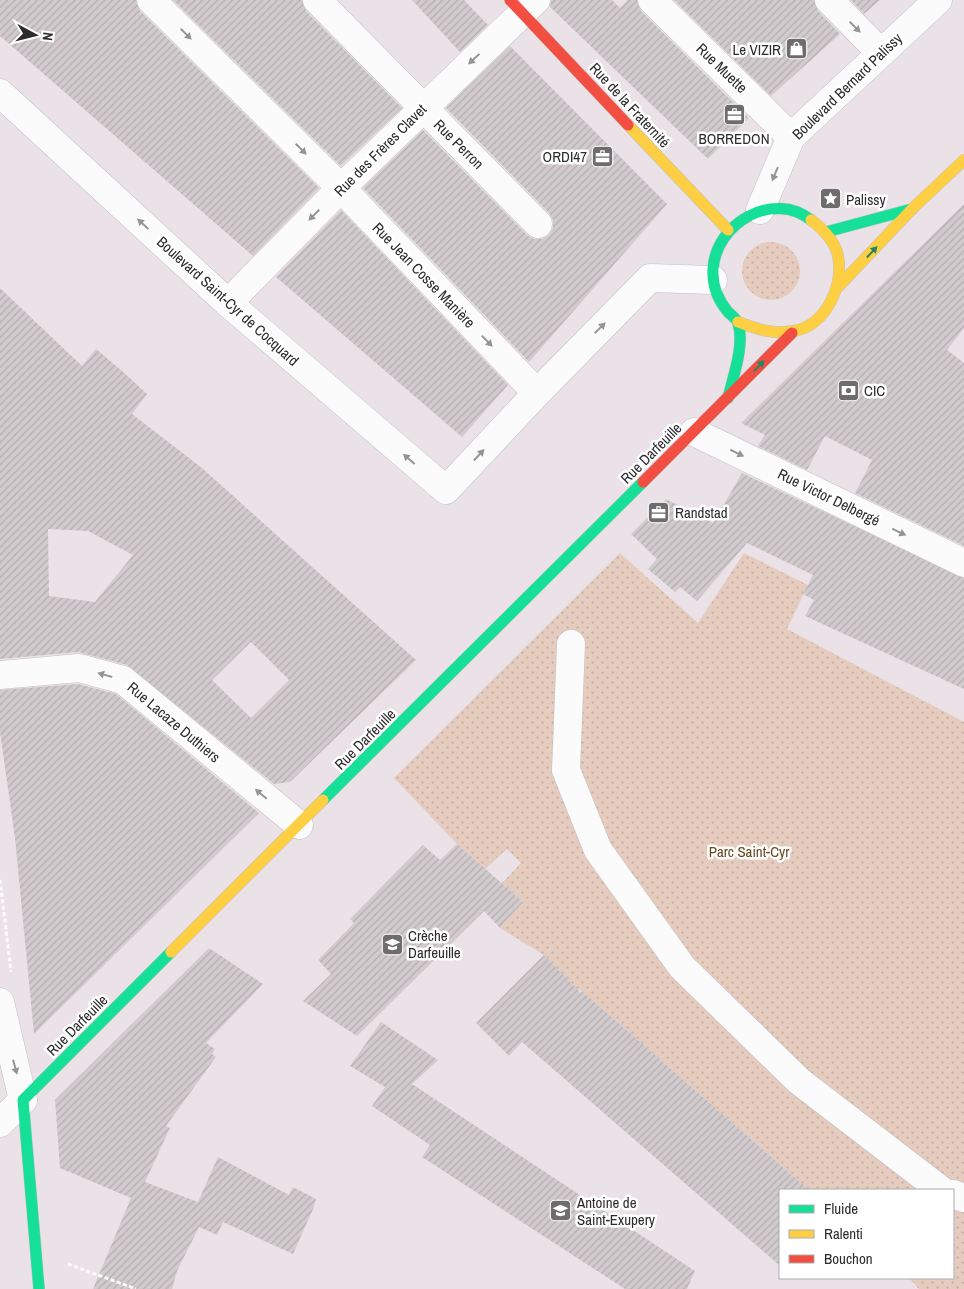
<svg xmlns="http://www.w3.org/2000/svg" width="964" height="1289" font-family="'Archivo Narrow',sans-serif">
<defs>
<pattern id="green-dots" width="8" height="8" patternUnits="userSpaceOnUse" patternTransform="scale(1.25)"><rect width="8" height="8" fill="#e5ccbe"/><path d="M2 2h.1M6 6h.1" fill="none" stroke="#c5afa3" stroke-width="1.8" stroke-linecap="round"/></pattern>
<pattern id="building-hatch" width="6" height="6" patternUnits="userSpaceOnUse" patternTransform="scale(1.25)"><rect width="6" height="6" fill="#d1cbce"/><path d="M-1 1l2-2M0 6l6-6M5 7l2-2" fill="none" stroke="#b4aeb1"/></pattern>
</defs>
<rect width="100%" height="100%" fill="#eae2e7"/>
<!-- green -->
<g fill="url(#green-dots)">
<circle cx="771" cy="271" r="29"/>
<path d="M620 553 698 623 744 553 808 585 787 629 964 722V1289H919L909 1278H953V1190H809L582 991 576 988 544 955 500 928 523 902 502 883 521 863 507 849 485 869 457 844 394 778Z"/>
</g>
<!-- building -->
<g fill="url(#building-hatch)" fill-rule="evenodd">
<path d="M0 0H136L140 11 319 188 253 256 0 36Z"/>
<path d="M173 0H302L306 11 402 108 341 166Z"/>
<path d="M412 0H464L488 25 460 52Z"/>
<path d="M551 0H612L620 8 628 0H637L641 11 749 118 708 159 550 7Z"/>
<path d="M674 0H814L818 11 840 34 771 96Z"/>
<path d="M851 0H880L864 14Z"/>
<path d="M510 46 667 204 529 362 363 188 423 130 527 235 534 239H542L549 235 553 228V220L549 213 446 108Z"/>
<path d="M964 204V328L947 350 964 363V546L855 493 872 460 825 436 807 470 758 446 765 435 741 423Z"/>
<path d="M341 210 508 385 462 437 276 277Z"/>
<path d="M0 288 82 366 96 349 121 370 147 394 132 414 202 468 416 660 290 782 274 784 127 665 78 652 0 659ZM48 529 88 531 133 555 95 602 49 596ZM251 642 289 680 251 718 212 680Z"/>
<path d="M742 473 964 578V689L805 616 814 600 803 594 813 575 747 543 697 601 680 587 675 592 648 569 657 559 631 534 666 499 713 523Z"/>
<path d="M78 684 116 694 259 813 34 1034 15 838 0 732V690Z"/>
<path d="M457 844 523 902 500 928 484 911 357 1036 303 1001 331 974 318 960 354 923 350 919 423 845 440 860Z"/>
<path d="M209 948 263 984 206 1043 215 1049 212 1054 216 1057 166 1126 170 1128 145 1182 198 1202 218 1157 289 1195 293 1187 316 1199 313 1209 293 1254 223 1222 217 1235 199 1227 177 1271 172 1289H93L131 1198 60 1168 55 1100Z"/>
<path d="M544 955 581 993 582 991 809 1190H780V1266L522 1042 509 1056 476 1023Z"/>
<path d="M381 1022 438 1060 412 1084 695 1271 687 1289H625L422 1157 430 1145 372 1106 385 1087 350 1066Z"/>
</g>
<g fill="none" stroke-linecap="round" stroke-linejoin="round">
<defs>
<g id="street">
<path d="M151 0 341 188 537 393 650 278 713 280"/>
<path d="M317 0 538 224"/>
<path d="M652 0 791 137"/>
<path d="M829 0 881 53"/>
<path d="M0 93 228 303 446 490 537 393"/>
<path d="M760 210 791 137 938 0"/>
<path d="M228 303 341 188 536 0"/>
<path d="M694 432 964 563"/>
<path d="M571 644 566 770 598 850 682 967 799 1081 941 1190"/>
<path d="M0 675 79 668 123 680 299 825"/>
<path d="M0 1002 23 1100 0 1123"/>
<path d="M953 1194 964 1198"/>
</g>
<g id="fast">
<path d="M826 232 912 209"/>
<path d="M728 398C733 377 745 344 738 323 737 319 731 315 728 312 718 300 712 285 713 269 716 223 773 190 811 220"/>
<path d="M323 800 643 482"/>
<path d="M39 1289 23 1100 171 952"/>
</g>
<g id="slow">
<path d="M628 125 728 230"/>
<path d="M838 287 912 209 964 160"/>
<path d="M738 322C757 329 773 335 794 331 826 325 844 286 838 256 835 241 823 229 811 220"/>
<path d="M171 952 323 800"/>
</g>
<g id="jam">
<path d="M510 0 628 125"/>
<path d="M643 482 792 333"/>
</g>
</defs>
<!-- street casing -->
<use href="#street" stroke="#c2c1c2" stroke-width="29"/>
<!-- fast casing -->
<use href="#fast" stroke="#c2c1c2" stroke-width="12"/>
<!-- slow casing -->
<use href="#slow" stroke="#c2c1c2" stroke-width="12"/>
<!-- jam casing -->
<use href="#jam" stroke="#c2c1c2" stroke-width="12"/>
<!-- path -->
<g stroke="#fcfbfb" stroke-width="3" stroke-dasharray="4 2.5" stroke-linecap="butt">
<path d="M0 880 11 972"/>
<path d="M68 1264 136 1289"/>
</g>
<!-- street -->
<use href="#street" stroke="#fcfbfb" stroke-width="28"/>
<!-- fast -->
<use href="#fast" stroke="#16e098" stroke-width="11"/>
<!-- slow -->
<use href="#slow" stroke="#ffcf43" stroke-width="11"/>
<!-- jam -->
<use href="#jam" stroke="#f24e42" stroke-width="11"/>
</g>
<!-- one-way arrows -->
<defs><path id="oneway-solid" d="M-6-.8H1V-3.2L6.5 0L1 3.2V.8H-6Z" transform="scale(1.25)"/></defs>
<g fill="#949494">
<use href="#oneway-solid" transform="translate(855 27) rotate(45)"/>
<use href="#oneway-solid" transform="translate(186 34) rotate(45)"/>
<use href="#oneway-solid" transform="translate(474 59) rotate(137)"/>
<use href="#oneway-solid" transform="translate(301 149) rotate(45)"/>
<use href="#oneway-solid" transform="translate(775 174) rotate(113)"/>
<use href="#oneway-solid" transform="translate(314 215) rotate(135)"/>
<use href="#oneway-solid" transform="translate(143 224) rotate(-137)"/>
<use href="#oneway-solid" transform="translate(600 328) rotate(-45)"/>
<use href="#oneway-solid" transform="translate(487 341) rotate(46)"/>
<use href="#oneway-solid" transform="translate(737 453) rotate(26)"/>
<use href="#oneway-solid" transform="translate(479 455) rotate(-47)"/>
<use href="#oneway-solid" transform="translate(409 459) rotate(-139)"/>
<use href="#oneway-solid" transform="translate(899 532) rotate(26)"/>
<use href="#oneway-solid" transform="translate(105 675) rotate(-164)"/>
<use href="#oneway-solid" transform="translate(261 794) rotate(-140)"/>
<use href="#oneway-solid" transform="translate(15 1067) rotate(75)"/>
</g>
<g fill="#218662">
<use href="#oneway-solid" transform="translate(872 252) rotate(-47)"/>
<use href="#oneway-solid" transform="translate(759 366) rotate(-46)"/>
</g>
<!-- icons -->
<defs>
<symbol id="shop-square" viewBox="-11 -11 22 22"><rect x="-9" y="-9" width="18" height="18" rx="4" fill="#6e6c6d" stroke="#fff"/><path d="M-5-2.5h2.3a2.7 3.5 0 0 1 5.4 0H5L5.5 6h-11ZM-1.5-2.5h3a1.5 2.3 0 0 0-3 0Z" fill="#fff"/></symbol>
<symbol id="office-square" viewBox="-11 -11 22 22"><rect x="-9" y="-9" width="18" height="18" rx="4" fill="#6e6c6d" stroke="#fff"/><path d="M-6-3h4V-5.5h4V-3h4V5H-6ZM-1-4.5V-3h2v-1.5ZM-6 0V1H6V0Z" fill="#fff"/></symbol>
<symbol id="sight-square" viewBox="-11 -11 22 22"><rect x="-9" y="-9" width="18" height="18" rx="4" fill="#6e6c6d" stroke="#fff"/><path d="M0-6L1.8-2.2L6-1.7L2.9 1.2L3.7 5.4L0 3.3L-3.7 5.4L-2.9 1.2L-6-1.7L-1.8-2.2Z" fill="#fff"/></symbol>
<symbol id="bank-square" viewBox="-11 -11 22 22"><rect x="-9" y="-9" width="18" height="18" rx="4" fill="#6e6c6d" stroke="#fff"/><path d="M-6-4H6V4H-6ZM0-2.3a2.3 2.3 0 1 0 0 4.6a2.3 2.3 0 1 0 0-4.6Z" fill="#fff"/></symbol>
<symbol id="school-square" viewBox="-11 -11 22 22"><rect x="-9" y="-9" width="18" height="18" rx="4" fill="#6e6c6d" stroke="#fff"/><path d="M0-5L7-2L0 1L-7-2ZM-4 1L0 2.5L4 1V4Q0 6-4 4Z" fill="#fff"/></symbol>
</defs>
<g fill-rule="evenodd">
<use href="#shop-square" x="784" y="36" width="25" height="25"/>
<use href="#office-square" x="722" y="102" width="25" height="25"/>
<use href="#office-square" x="590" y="144" width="25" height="25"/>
<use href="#sight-square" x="818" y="186" width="25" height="25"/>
<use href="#bank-square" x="836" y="378" width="25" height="25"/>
<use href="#office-square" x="646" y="500" width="25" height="25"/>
<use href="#school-square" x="380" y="932" width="25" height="25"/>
<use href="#school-square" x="548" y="1198" width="25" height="25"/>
</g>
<g text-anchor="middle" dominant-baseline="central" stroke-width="5" stroke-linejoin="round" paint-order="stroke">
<!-- poi labels -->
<g font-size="15" fill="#2c2c2c" stroke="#fff" text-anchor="start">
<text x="781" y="49" text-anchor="end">Le VIZIR</text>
<text x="734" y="138" text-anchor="middle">BORREDON</text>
<text x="587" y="156" text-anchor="end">ORDI47</text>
<text x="846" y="199">Palissy</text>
<text x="864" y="390">CIC</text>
<text x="675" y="512">Randstad</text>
<text x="408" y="935">Crèche<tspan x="408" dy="17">Darfeuille</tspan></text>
<text x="577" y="1202">Antoine de<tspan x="577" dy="17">Saint-Exupery</tspan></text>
</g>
<!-- street labels -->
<g font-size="15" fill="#2c2c2c" stroke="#fff">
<text transform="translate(722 68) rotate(44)">Rue Muette</text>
<text transform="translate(847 86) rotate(-44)">Boulevard Bernard Palissy</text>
<text transform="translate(630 105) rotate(47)">Rue de la Fraternité</text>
<text transform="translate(459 144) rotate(45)">Rue Perron</text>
<text transform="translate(380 150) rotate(-45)">Rue des Frères Clavet</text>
<text transform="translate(424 275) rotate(46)">Rue Jean Cosse Manière</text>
<text transform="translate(228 301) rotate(42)">Boulevard Saint-Cyr de Cocquard</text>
<text transform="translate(651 453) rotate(-45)">Rue Darfeuille</text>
<text transform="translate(829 497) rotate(26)">Rue Victor Delbergé</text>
<text transform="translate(174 722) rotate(40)">Rue Lacaze Duthiers</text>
<text transform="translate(365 739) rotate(-45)">Rue Darfeuille</text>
<text transform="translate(77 1025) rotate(-45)">Rue Darfeuille</text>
</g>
<!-- park labels -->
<g font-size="15" fill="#67471d" stroke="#fff">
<text x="749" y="851">Parc Saint-Cyr</text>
</g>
</g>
<!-- legend -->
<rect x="779" y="1189" width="175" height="90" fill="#ffffff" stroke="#ababab"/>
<rect x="789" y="1205" width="25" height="8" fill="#16e098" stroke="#ababab"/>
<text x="824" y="1214" font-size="15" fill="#2c2c2c">Fluide</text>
<rect x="789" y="1230" width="25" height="8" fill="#ffcf43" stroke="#ababab"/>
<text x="824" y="1239" font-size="15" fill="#2c2c2c">Ralenti</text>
<rect x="789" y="1255" width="25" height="8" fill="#f24e42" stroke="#ababab"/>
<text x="824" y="1264" font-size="15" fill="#2c2c2c">Bouchon</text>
<!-- north arrow -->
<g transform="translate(35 35) rotate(97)" stroke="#ffffff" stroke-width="4" paint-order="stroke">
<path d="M0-4L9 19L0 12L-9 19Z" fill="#2c2c2c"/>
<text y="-8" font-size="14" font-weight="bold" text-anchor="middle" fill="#2c2c2c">N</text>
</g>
</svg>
